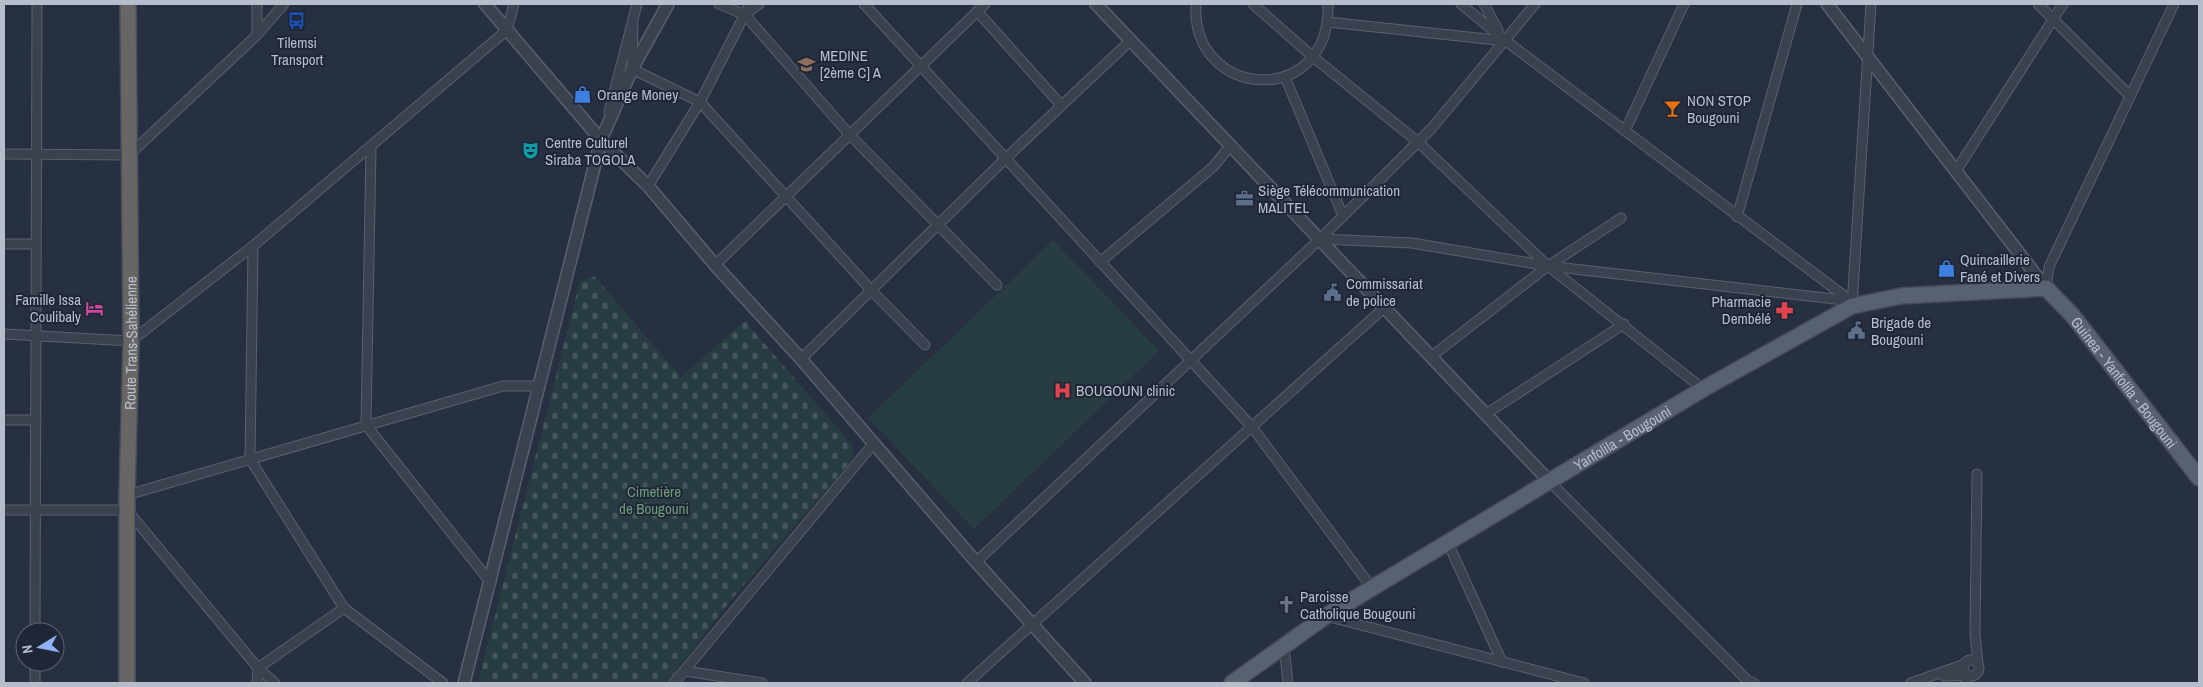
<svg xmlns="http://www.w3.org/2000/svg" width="2203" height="687" font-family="'Archivo Narrow',sans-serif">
<defs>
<pattern id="cemetery-stones" width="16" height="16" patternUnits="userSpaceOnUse" patternTransform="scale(1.25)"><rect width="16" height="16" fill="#283d42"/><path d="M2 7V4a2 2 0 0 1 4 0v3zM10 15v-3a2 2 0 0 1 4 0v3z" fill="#45575c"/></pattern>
</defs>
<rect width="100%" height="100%" fill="#263041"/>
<!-- grass -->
<path fill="#283d42" d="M1053 240 1159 351 974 529 868 418Z"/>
<!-- cemetery -->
<path fill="url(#cemetery-stones)" d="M594 276 681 377 745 321 853 446 852 460 730 601 667 683H478L580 281Z"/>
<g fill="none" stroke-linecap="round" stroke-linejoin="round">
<defs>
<g id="minor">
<path d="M257 4V35"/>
<path d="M719 4 745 15 849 134 997 285"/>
<path d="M864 4 1252 427 1372 588"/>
<path d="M1196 4C1190 100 1331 110 1328 4"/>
<path d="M1253 4 1312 56 1418 142 1548 266 1703 389"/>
<path d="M1461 4 1506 41 1851 301"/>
<path d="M1484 4 1498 30"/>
<path d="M2038 4 2130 96"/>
<path d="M977 11 1061 105"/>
<path d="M747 13 759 4"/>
<path d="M1328 22 1506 41"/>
<path d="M633 23 632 69 700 102 872 291 925 345"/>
<path d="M1285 77 1343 216"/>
<path d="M609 112 637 4"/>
<path d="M1625 131 1684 4"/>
<path d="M371 146 366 425 491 583"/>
<path d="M4 154 129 155 257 35 284 4"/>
<path d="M1956 171 2063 4"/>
<path d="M648 186 700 102 750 4"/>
<path d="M1737 217 1797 4"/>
<path d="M1320 239 1412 243 1548 266 1852 301"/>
<path d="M4 244H36"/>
<path d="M253 246 250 459 344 608 443 683"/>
<path d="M1100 262 1213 167 1231 145"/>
<path d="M715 265 985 4"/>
<path d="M2046 288 2049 267 2174 4"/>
<path d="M1852 305 1871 4"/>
<path d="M4 334 131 341 253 246 507 30 514 4"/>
<path d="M1432 356 1548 266 1621 218"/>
<path d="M801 359 1005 159 1131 40"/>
<path d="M1486 414 1624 324"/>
<path d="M4 420H36"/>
<path d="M1977 474 1975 633 1978 664"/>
<path d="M1550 482 1747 680 1754 683"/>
<path d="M127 495 503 386H539"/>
<path d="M4 510H127L258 668 275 683"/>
<path d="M1448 543 1502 662"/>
<path d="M976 562 1320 239 1432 128 1535 4"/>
<path d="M1326 616 1584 683"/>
<path d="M35 632 37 4"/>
<path d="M1284 646 1288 683"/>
<circle cx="1971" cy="668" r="8"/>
<path d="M685 671 762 683"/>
<path d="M1944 676 1967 675 1966 683"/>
<path d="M35 683V662"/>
<path d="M257 683 258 668 344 608"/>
<path d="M674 683 874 443"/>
<path d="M967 683 1385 307"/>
<path d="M1911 683 1965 664"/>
</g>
<g id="tertiary">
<path d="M485 4 601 140 648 186 715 265 801 359 976 562 1085 683"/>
<path d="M1096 4 1550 482"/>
<path d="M1827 4 2046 288"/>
<path d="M464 683 601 140 632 69 668 4"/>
</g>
<g id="primary">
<path id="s1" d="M1232 683 1326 616 1372 588 1703 389 1852 306 1901 296 2046 288 2073 316 2199 478"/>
</g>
<g id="trunk">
<path id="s2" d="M127 683V495L131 341 128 4"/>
</g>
</defs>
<!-- minor casing -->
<use href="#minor" stroke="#58606e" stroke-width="11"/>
<!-- tertiary casing -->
<use href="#tertiary" stroke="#58606e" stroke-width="14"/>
<!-- primary casing -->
<use href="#primary" stroke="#444b5a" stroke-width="18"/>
<!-- trunk casing -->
<use href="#trunk" stroke="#454d5b" stroke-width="18"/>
<!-- minor -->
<use href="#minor" stroke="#3a4250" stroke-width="9"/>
<!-- tertiary -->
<use href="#tertiary" stroke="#3a4250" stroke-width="11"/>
<!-- primary -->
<use href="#primary" stroke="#586170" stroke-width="15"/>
<!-- trunk -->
<use href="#trunk" stroke="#676664" stroke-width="15"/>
</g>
<!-- icons -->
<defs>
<symbol id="bus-bare" viewBox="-9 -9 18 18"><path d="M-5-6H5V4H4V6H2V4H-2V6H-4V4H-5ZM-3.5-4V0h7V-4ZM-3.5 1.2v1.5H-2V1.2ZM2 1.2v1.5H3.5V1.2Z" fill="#1a4fb4" stroke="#1f2736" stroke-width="2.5" paint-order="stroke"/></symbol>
<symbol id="school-bare" viewBox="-9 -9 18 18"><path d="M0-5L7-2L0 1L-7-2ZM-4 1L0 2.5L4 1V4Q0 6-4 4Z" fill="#8d6e63" stroke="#1f2736" stroke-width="2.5" paint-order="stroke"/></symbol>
<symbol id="shop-bare" viewBox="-9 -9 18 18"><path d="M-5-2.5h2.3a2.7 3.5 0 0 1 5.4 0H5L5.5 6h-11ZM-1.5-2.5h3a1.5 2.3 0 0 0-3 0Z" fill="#3f7fe0" stroke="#1f2736" stroke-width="2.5" paint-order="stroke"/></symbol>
<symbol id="bar-bare" viewBox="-9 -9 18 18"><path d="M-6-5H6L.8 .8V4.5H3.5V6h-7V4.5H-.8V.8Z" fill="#e8710a" stroke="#1f2736" stroke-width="2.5" paint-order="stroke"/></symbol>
<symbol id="theatre-bare" viewBox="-9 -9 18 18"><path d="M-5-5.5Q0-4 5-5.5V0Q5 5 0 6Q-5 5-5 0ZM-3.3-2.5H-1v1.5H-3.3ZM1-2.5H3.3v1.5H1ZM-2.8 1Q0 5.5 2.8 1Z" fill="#0f9aa8" stroke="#1f2736" stroke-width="2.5" paint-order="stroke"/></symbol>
<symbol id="office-bare" viewBox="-9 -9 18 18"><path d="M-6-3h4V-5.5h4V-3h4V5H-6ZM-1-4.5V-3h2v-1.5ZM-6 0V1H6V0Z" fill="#5c6f8a" stroke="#1f2736" stroke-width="2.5" paint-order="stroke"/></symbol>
<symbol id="civic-bare" viewBox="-9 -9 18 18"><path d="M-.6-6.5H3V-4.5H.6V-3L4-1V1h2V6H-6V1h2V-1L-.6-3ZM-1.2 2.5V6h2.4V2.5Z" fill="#5c6f8a" stroke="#1f2736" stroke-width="2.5" paint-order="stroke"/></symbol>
<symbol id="hotel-bare" viewBox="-9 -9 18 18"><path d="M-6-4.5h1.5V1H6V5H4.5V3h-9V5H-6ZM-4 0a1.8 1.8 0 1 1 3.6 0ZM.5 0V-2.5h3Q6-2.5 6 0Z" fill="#d1479c" stroke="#1f2736" stroke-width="2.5" paint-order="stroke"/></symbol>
<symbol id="pharmacy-bare" viewBox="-9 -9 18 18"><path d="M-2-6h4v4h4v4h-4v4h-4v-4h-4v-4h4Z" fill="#e0444e" stroke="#1f2736" stroke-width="2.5" paint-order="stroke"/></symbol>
<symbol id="hospital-bare" viewBox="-9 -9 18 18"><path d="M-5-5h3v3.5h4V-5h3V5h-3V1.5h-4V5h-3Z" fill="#e0444e" stroke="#1f2736" stroke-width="2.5" paint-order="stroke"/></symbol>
<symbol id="church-bare" viewBox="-9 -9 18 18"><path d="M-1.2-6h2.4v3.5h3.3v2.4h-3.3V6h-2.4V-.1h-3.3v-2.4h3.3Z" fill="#6b7280" stroke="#1f2736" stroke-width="2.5" paint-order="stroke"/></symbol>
</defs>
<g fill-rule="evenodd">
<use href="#bus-bare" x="284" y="8" width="25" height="25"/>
<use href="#school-bare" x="794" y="52" width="25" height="25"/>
<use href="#shop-bare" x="570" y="82" width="25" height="25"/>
<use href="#bar-bare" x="1660" y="96" width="25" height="25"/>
<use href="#theatre-bare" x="518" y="138" width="25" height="25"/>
<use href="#office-bare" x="1232" y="186" width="25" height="25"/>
<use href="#shop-bare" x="1934" y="256" width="25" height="25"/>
<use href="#civic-bare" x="1320" y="280" width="25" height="25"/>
<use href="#hotel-bare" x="82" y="296" width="25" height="25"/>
<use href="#pharmacy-bare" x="1772" y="298" width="25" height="25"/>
<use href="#civic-bare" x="1844" y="318" width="25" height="25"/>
<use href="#hospital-bare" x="1050" y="378" width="25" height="25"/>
<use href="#church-bare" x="1274" y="592" width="25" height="25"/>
</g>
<g text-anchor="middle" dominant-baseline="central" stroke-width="4" stroke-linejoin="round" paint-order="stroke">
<!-- poi labels -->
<g font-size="15" fill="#b7bdcb" stroke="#1f2736" text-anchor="start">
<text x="297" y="42" text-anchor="middle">Tilemsi<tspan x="297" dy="17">Transport</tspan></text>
<text x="820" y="55">MEDINE<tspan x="820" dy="17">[2ème C] A</tspan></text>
<text x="597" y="94">Orange Money</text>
<text x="1687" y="100">NON STOP<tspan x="1687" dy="17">Bougouni</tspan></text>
<text x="545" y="142">Centre Culturel<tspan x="545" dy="17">Siraba TOGOLA</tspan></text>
<text x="1258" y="190">Siège Télécommunication<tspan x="1258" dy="17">MALITEL</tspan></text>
<text x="1960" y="259">Quincaillerie<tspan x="1960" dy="17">Fané et Divers</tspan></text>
<text x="1346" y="283">Commissariat<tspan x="1346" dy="17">de police</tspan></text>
<text x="81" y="299" text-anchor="end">Famille Issa<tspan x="81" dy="17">Coulibaly</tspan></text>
<text x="1771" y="301" text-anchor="end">Pharmacie<tspan x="1771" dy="17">Dembélé</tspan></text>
<text x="1871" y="322">Brigade de<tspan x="1871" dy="17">Bougouni</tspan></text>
<text x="1076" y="390">BOUGOUNI clinic</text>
<text x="1300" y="596">Paroisse<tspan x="1300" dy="17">Catholique Bougouni</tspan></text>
</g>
<!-- street labels -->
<g font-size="15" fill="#b7bdcb" stroke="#1f2736">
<text stroke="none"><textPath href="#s2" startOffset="340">Route Trans-Sahélienne</textPath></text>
<text stroke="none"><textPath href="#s1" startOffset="1044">Guinea - Yanfolila - Bougouni</textPath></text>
<text stroke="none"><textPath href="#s1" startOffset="461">Yanfolila - Bougouni</textPath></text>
</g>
<!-- park labels -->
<g font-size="15" fill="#6e9b7c" stroke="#1f2736">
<text x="654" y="491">Cimetière<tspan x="654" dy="17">de Bougouni</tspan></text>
</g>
</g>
<!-- border -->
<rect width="2203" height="687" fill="none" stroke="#b7bdcb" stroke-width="10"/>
<!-- north arrow -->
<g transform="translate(40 647) rotate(260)"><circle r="24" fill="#1f2736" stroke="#5c6372"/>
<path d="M0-4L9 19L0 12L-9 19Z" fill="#90b0f7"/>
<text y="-8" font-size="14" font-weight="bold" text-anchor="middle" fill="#b7bdcb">N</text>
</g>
</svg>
